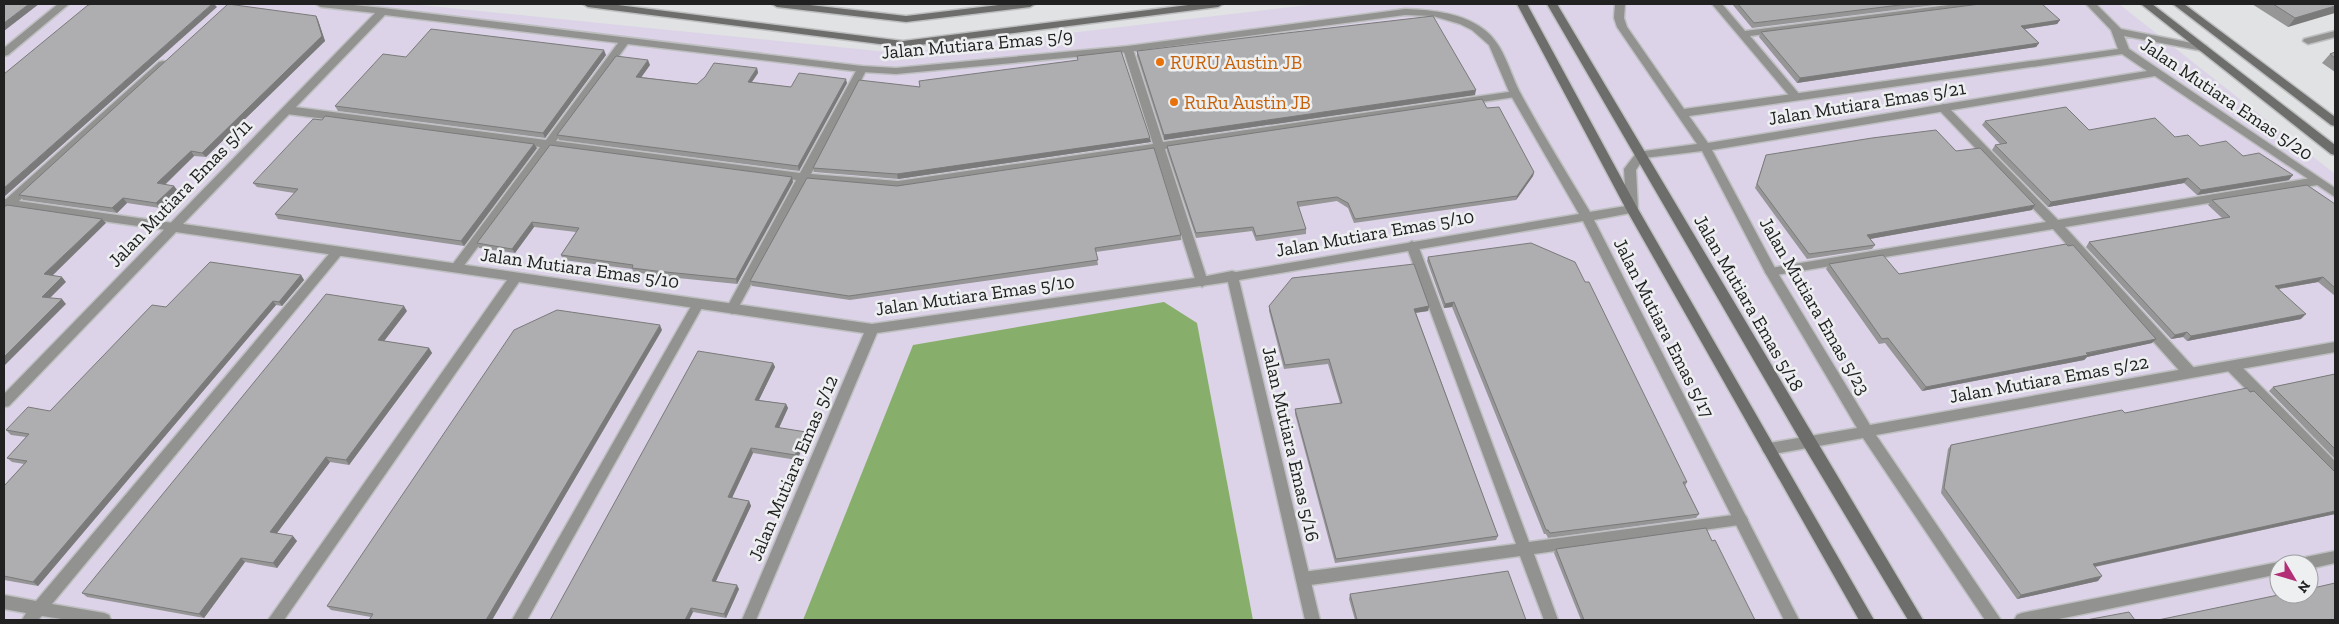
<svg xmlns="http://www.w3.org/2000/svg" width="2339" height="624" font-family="'Zilla Slab',serif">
<rect width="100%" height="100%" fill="#e0e2e3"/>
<!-- industrial -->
<path fill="#ddd3e8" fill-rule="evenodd" d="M4 4H410L898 53 1317 4H2119L2335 174V620H1253L1197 324 913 345 803 620H4ZM2279 564H2309V594H2279Z"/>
<!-- forest -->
<path fill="#88ae6c" d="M1164 302 1197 323 1253 620H803L913 345Z"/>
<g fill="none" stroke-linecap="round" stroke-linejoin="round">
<defs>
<g id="lane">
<path d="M1712 4H1722L1745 31 1956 4H1982L1977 7 1750 36 1800 95 1801 97 1796 100 1792 99Z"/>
<path d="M625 38 630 41 556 141 800 173 857 69 862 66 867 69 811 174 898 181 1153 144 1123 49 1128 46 1133 49 1163 142 1515 91 1520 94 1515 97 1165 149 1208 282 1202 287 1196 282 1155 151 898 189 807 181 736 312 732 314 726 309 796 180 551 148 460 271H452L450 268 452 265 540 147 287 114 282 110 287 106 546 140 621 39Z"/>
<path d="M163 61 167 62V66L19 201 173 223 177 224 179 227 177 230 173 231 11 208 4 212V199H6L159 62Z"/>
<path d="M1943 104 1947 106 2058 220 2317 177 2323 181 2317 185 2065 227 2195 369 2197 373 2195 377H2185L2053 229 1771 276 1767 275 1765 272 1767 269 1771 268 2046 222 1939 110 1938 108Z"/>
<path d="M1412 241 1418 245 1529 542 1741 514 1746 516 1748 520 1746 524 1534 554 1558 620H1544L1520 556 1303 586 1298 584 1296 579 1298 574 1303 572 1516 544 1406 245Z"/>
<path d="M338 247 344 251 342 254 52 604 104 613 109 615 111 620H68L42 616 38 620H22L26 613 4 609V595L36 601 334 248Z"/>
<path d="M698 299 704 304 527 620H512L694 301Z"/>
<path d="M2232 361 2237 362 2335 461V476L2330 474 2227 370 2226 366 2227 362Z"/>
<path d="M2335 551V563L2309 569V564H2294L2296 559 2301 558Z"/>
<path d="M2279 562 2284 564H2279V574L2054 620H2014L2017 615 2022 613Z"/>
</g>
<g id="street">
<path d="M58 4H69L8 55 4 56V48Z"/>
<path d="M316 4H344L383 8 862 66 896 68 1128 46 1405 9C1430 10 1457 12 1479 26 1505 42 1508 71 1522 96 1543 135 1567 173 1590 212L1626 206 1624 169 1637 152 1697 144 1617 27 1614 18 1615 4H1625L1624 18 1627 27 1684 109 2118 49 2111 30 2086 4H2096L2121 29 2207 46V50L2203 51 2124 36 2129 49 2335 188V197L2155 76 1712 150 1776 270 1870 425 2335 342V352L1876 435 2001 620H1985L1863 438 1769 455 1764 453 1762 449 1764 445 1769 443 1857 428 1765 272 1702 151 1644 158 1636 170 1638 209 1636 212 1594 220 1799 620H1784L1583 221 1239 280 1320 620H1305L1228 282 877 333 756 620H742L864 333 519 282 284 620H268L507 280 176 232 9 406 4 407V394L375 13 321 7ZM385 15 862 72 896 74 1128 52 1405 15 1433 16 1460 24 1472 30 1489 45 1510 94 1579 214 1236 272 1232 271 1202 277 872 324 183 224ZM2122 54 2147 71 1708 143 1689 116Z"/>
<path d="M2335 31V37L2308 44 2303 41 2304 39Z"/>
</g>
<g id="secondary">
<path d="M583 4H610L903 41 1196 4H1223L1218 7 903 47 588 7Z"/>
<path d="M772 4H801L906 16 1007 4H1035L1030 7 906 22 777 7Z"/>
<path d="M1517 4H1527L1638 209 1874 620H1859L1626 209Z"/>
<path d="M1547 4H1557L1923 620H1908L1803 445Z"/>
<path d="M2141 4H2152L2335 145V155L2331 154Z"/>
<path d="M2173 4H2184L2335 117V126L2331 125Z"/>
</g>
</defs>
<!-- lane casing -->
<use href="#lane" stroke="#bebfc0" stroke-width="3"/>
<!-- street casing -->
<use href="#street" stroke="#bebfc0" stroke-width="3"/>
<!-- secondary casing -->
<use href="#secondary" stroke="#bebfc0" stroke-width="3"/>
<!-- lane -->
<use href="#lane" fill="#929291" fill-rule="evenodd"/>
<!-- street -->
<use href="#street" fill="#929291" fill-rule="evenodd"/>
<!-- secondary -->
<use href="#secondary" fill="#6d6d6b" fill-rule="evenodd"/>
</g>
<!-- wall -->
<g fill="#969697">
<path d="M1732 4H1943L1752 28Z"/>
<path d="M2252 4H2335L2288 27Z"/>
<path d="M316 16 318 20 325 41 206 157 194 156 165 185 174 186 177 190 160 208 127 203 117 213 23 200 19 195Z"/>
<path d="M2060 20 2057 24 2025 29 2039 43 2036 47 1797 83 1759 37 1761 32Z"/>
<path d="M1137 51 1475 95 1164 140 1137 56Z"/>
<path d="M2335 52V72L2322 63 2330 54Z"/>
<path d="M606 55 545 138 338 111 335 106 406 57Z"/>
<path d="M1077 56 1151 142 898 179 814 172 813 168 920 87 1078 60Z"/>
<path d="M650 65 641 77 697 84 757 68 758 73 752 82 791 87 847 83 799 171 559 140 557 135Z"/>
<path d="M1487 108 1534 172 1533 176 1516 200 1354 223 1348 208 1337 201 1298 207 1306 229V234L1256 241 1252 231 1196 238 1167 151V146Z"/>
<path d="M1985 121 2175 137 2200 146 2243 156 2289 180 2197 195 2184 183 2048 207 1992 150 1995 145 2000 144 1982 125Z"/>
<path d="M550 145 793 182 737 284 658 276 634 272 632 269 563 260 561 255 576 232 534 227 515 253 479 248 477 243Z"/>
<path d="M537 148 464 246 278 219 275 214 294 193 257 187 253 183Z"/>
<path d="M1956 151 2032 210 1870 239 1875 245 1872 249 1807 259 1755 188 1766 155Z"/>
<path d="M2212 200 2335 204V296L2318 282 2279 289 2301 319 2187 341 2183 337 2171 339 2086 247 2089 242 2222 218 2208 205Z"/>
<path d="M1181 235V240L1096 252 1098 265 850 300 752 286 750 281Z"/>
<path d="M1428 257 1687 482 1685 486 1699 514 1696 518 1548 538 1546 534H1544L1452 307 1444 308 1427 261Z"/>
<path d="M1829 264 1899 274 2152 343 2087 357 2084 360 1922 391 1885 343 1879 344 1826 269Z"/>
<path d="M301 275 304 280 282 306 276 305 38 586 4 580V486L24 464 12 462 7 458 26 437 11 435 6 430 50 411 166 307Z"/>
<path d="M1269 306H1429L1428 311 1416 313 1498 536 1496 540 1335 563 1295 414V409L1340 403 1328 364 1284 369 1269 311Z"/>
<path d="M407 311 384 341 429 348 432 353 349 465 330 462 277 533 297 541 277 568 245 562 204 618 87 597 82 593Z"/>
<path d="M662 330 492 620H369L371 617 331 610 327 606Z"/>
<path d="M773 363 775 367 759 400 786 404 788 408 779 428 808 436 797 460 753 453 732 498 749 501 751 506 716 581 739 589 726 618 693 612 689 620H550Z"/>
<path d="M2335 374V459L2269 391 2273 387Z"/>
<path d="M2125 413 2335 514 2095 567 2098 581 2017 599 1941 493 1948 449 1951 445Z"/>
<path d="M1712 541 1755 620H1581L1554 553 1556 549Z"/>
<path d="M1350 594 1526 620H1355L1349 599Z"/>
</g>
<!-- shaded-wall -->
<g fill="#7a7a7b">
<path d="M29 4H39L4 31V23Z"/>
<path d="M212 4H214L217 7 4 197V188Z"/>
<path d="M2335 6V13L2288 27 2295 18Z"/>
<path d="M316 16 318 20 325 41 206 157 202 153Z"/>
<path d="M2060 20 2057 24 2018 30 2021 26Z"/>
<path d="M2039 43 2036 47 1797 83 1800 78Z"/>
<path d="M604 50 606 55 545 138 543 133Z"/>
<path d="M648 60 650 65 638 82 636 77Z"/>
<path d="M757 68 758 73 749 86 748 82Z"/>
<path d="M846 79 847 83 799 171 798 166Z"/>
<path d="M1476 90 1475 95 1164 140V135Z"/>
<path d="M1150 138 1151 142 898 179 897 174Z"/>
<path d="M534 144 537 148 464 246 461 241Z"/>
<path d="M191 151 194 156 161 188 157 183Z"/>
<path d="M1534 172 1533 176 1516 200 1517 196Z"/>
<path d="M2293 175 2289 180 2197 195 2201 190Z"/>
<path d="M792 177 793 182 737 284 736 279Z"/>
<path d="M2188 178 2184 183 2048 207 2051 202Z"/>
<path d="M174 186 177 190 160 208 156 203Z"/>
<path d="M123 198 127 203 117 213 112 208Z"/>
<path d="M2035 205 2032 210 1864 240 1867 235Z"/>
<path d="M102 219 106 223 49 279 44 274Z"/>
<path d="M532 222 534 227 515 253 512 249Z"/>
<path d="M301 275 304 280 282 306 279 302Z"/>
<path d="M62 277 66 282 47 301 42 297Z"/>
<path d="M2323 277 2318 282 2271 290 2275 286Z"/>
<path d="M62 299 66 304 4 366V357Z"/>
<path d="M273 301 276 305 38 586 33 582Z"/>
<path d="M1454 302 1452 307 1444 308 1445 304Z"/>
<path d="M404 306 407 311 381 345 378 340Z"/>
<path d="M1429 306 1428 311 1413 313 1414 309Z"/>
<path d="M2306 314 2301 319 2187 341 2191 336Z"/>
<path d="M660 325 662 330 492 620H486Z"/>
<path d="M2187 332 2183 337 2171 339 2175 335Z"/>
<path d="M2156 339 2152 343 2087 357 2084 360 1922 391 1926 387Z"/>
<path d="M429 348 432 353 349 465 346 460Z"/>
<path d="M773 363 775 367 757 404 755 400Z"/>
<path d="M786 404 788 408 777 432 775 427Z"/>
<path d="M806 432 808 436 797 460 795 455Z"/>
<path d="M751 448 753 453 730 502 728 497Z"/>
<path d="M326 457 330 462 274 537 270 532Z"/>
<path d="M749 501 751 506 714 585 712 581Z"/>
<path d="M2335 511V514L2088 568 2093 564Z"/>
<path d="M293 536 297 541 277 568 273 563Z"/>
<path d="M241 558 245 562 204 618 199 614Z"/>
<path d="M2102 576 2098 581 2017 599 2021 595Z"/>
<path d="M737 585 739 589 726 618 724 614Z"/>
<path d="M691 608 693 612 689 620H685Z"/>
</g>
<!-- building -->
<g fill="#aeaeb0" stroke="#7a7a7b">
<path d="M4 4H29L4 23Z"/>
<path d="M94 4H212L4 188V74L88 5Z"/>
<path d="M228 4 316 16 322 36 202 153 191 151 157 183 174 186 156 203 123 198 112 208 19 195Z"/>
<path d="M1738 4H1908L1754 23Z"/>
<path d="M1980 4H2042L2060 20 2021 26 2039 43 1800 78 1761 32Z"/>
<path d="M2273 4H2335V6L2295 18Z"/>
<path d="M1433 16 1476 90 1164 135 1137 51 1278 34Z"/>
<path d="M431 29 604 50 543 133 335 106 383 54 406 57Z"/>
<path d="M1121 51 1150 138 897 174 813 168 859 80 920 87 919 81 1078 60 1077 56Z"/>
<path d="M2335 52V58L2330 54Z"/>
<path d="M616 56 648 60 636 77 697 84 705 77 714 63 757 68 748 82 791 87 799 73 846 79 798 166 557 135Z"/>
<path d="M1482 99 1487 108 1499 107 1534 172 1517 196 1355 219 1348 203 1337 197 1297 202 1306 229 1256 236 1253 227 1196 233 1167 146Z"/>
<path d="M2066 107 2089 130 2155 118 2175 137 2188 135 2200 146 2226 141 2243 156 2259 153 2293 175 2201 190 2188 178 2051 202 1995 145 2007 143 1985 121Z"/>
<path d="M325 116 534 144 461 241 275 214 298 189 253 183 313 119 322 120Z"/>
<path d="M1936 130 1956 151 1980 148 2035 205 1867 235 1875 245 1809 254 1757 184 1766 155 1872 138Z"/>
<path d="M550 145 792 177 736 279 656 271 632 268 633 265 561 255 579 228 532 222 512 249 477 243Z"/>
<path d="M1154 148 1181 235 1095 248 1098 260 849 296 750 281 807 178 897 186Z"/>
<path d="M2307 185 2335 204V288L2323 277 2275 286 2306 314 2191 336 2187 332 2175 335 2089 242 2230 217 2212 200Z"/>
<path d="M7 205 102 219 44 274 62 277 42 297 62 299 4 357V207Z"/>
<path d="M1531 243 1575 262 1585 282H1589L1687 482H1683L1699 514 1550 533 1548 530H1546L1454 302 1445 304 1428 257Z"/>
<path d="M2066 244 2068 246 2073 245 2156 339 2086 353 2088 355 1926 387 1888 338 1882 339 1829 264 1883 255 1899 274Z"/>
<path d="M210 262 301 275 279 302 273 301 33 582 4 576V486L27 461 7 458 29 434 6 430 28 407 50 411 152 305 166 307Z"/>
<path d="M1414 264 1429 306 1414 309 1498 536 1336 559 1295 409 1342 403 1329 359 1285 365 1269 306 1292 278Z"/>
<path d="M326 294 404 306 378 340 429 348 346 460 326 457 270 532 293 536 273 563 241 558 199 614 82 593Z"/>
<path d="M557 310 660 325 486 620H369L373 614 327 606 514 330Z"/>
<path d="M698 351 773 363 755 400 786 404 775 427 806 432 795 455 751 448 728 497 749 501 712 581 737 585 724 614 691 608 685 620H550Z"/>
<path d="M2335 374V449L2273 387Z"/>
<path d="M2247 388 2250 392 2254 391 2334 471H2335V511L2093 564 2102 576 2021 595 1944 488 1951 445 2122 410 2125 413Z"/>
<path d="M1706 528 1712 541 1715 540 1755 620H1584L1556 549Z"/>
<path d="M1508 571 1526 620H1357L1350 594Z"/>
<path d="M2335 583V620H2158L2283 594H2309V589Z"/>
<path d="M2129 612 2135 620H2086Z"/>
</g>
<!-- markers -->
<g fill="#e8710a" stroke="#edeff1" stroke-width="2">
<circle cx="1160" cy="62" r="5"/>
<circle cx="1174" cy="102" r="5"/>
</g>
<g text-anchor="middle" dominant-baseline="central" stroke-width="5" stroke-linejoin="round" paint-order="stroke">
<!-- street labels -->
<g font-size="19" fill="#212122" stroke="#edeff1">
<text transform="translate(977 44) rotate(-5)">Jalan Mutiara Emas 5/9</text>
<text transform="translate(2227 99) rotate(34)">Jalan Mutiara Emas 5/20</text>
<text transform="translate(1867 103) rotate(-9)">Jalan Mutiara Emas 5/21</text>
<text transform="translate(180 193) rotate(-46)">Jalan Mutiara Emas 5/11</text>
<text transform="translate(1375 233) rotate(-10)">Jalan Mutiara Emas 5/10</text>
<text transform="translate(580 268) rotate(8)">Jalan Mutiara Emas 5/10</text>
<text transform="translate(975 295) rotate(-8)">Jalan Mutiara Emas 5/10</text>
<text transform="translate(1749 303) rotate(60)">Jalan Mutiara Emas 5/18</text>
<text transform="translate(1815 306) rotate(60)">Jalan Mutiara Emas 5/23</text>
<text transform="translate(1664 328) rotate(63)">Jalan Mutiara Emas 5/17</text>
<text transform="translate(2049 379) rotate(-10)">Jalan Mutiara Emas 5/22</text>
<text transform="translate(1291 444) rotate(77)">Jalan Mutiara Emas 5/16</text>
<text transform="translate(793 468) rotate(-67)">Jalan Mutiara Emas 5/12</text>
</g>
<!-- food labels -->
<g font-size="19" fill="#c56008" stroke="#edeff1" text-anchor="start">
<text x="1170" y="62">RURU Austin JB</text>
<text x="1184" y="102">RuRu Austin JB</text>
</g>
</g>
<!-- border -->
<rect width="2339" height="624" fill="none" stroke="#212122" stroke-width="10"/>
<!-- north arrow -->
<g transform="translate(2294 579) rotate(128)"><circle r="24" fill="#edeff1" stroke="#9b9d9e"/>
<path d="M0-4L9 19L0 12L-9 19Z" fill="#b32f75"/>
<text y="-8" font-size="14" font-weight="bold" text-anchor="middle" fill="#212122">N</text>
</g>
</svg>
